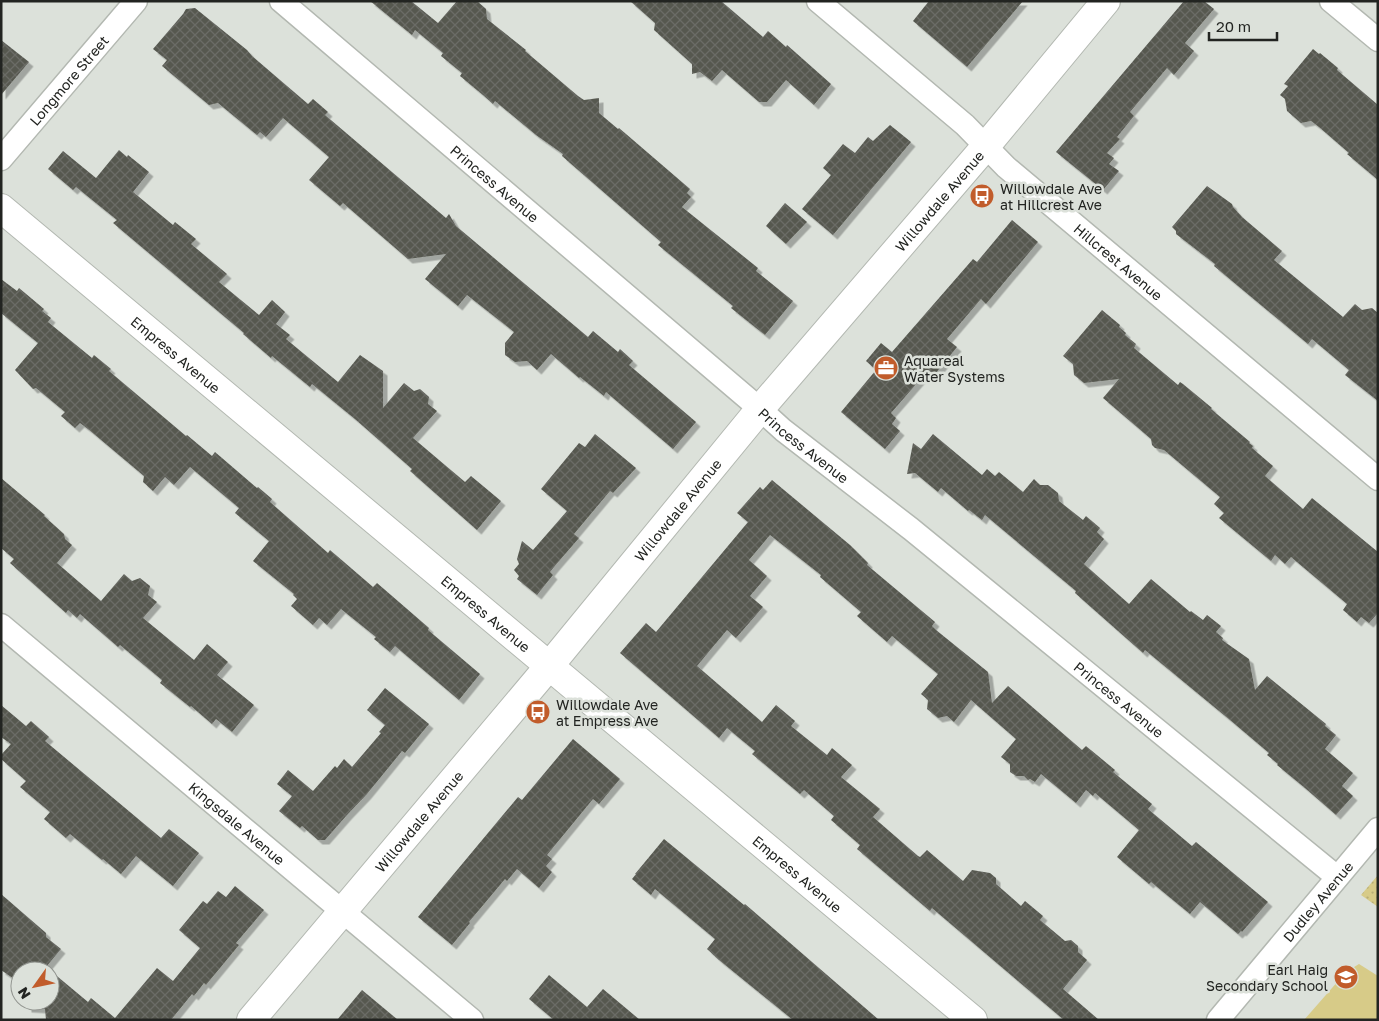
<svg xmlns="http://www.w3.org/2000/svg" width="1379" height="1021" font-family="'Golos Text',sans-serif">
<defs>
<pattern id="grass-dots" width="8" height="8" patternUnits="userSpaceOnUse" patternTransform="scale(1.25)"><rect width="8" height="8" fill="#d7cb88"/><path d="M2 2h.1M6 6h.1" fill="none" stroke="#b8ae75" stroke-width="1.8" stroke-linecap="round"/></pattern>
<pattern id="building-cross-hatch" width="8" height="8" patternUnits="userSpaceOnUse" patternTransform="scale(1.25)"><rect width="8" height="8" fill="#565850"/><path d="M0 0l8 8M0 8l8-8" fill="none" stroke="#6b6c66"/></pattern>
<filter id="shadow"><feDropShadow dx="4.5" dy="4.5" stdDeviation="0" flood-color="#0004"/></filter>
</defs>
<rect width="100%" height="100%" fill="#dce1da"/>
<!-- grass -->
<path fill="url(#grass-dots)" d="M1378 875V907L1361 895Z"/>
<!-- garden -->
<path fill="#d7cb88" d="M1359 964 1378 976V1020H1304L1346 972Z"/>
<!-- building -->
<g fill="url(#building-cross-hatch)" filter="url(#shadow)">
<path d="M370 1H411L438 23 457 1H477L486 9 487 19 526 50 525 51 578 96 584 100 599 98V113L618 129 619 128 690 189 687 193 691 197 682 207 758 268 756 271 793 301 765 335 731 308 733 306 658 245 661 242 562 156 563 154 536 135 495 101 493 104 483 95 460 76 462 73 441 56 443 53 415 30 412 35Z"/>
<path d="M630 1H721L763 37 768 31 786 47 787 45 831 84 814 105 786 80 767 102H759L722 70 712 81 700 72 692 74V64L654 30 655 23Z"/>
<path d="M929 1H1023L967 67 913 21Z"/>
<path d="M1184 1H1204L1214 9 1185 43 1194 51 1174 75 1167 68 1130 112 1134 116 1117 137 1120 139 1107 153 1114 158 1109 164 1119 171 1103 190 1056 152Z"/>
<path d="M195 8 247 50 252 56 308 104 313 99 328 112 325 115 446 218 449 214 456 226 588 337 593 331 618 352 620 349 633 361 629 365 696 422 673 449 606 392 604 396 580 377 579 378 551 354 537 370 527 361 515 362 505 355V343L514 332 467 295 458 306 425 279 446 254 408 259 343 203 340 206 309 180 329 157 283 118 266 137 260 132 257 135 218 103 209 105 162 66 167 60 153 49 183 14 186 9Z"/>
<path d="M1 40 29 62 1 95Z"/>
<path d="M1313 49 1319 54 1320 53 1338 68 1337 70 1378 105V180L1347 154 1349 153 1319 127 1311 121 1301 123 1287 111 1285 99 1280 95 1288 86 1284 84Z"/>
<path d="M890 125 911 142 833 235 802 209 831 175 823 168 843 144 855 153 868 137 873 141Z"/>
<path d="M119 150 127 157 128 155 149 172 133 192 173 225 175 222 196 239 191 244 227 274 219 282 259 315 272 300 285 312 276 324 290 335 286 339 338 382 360 355 383 371V408L404 383 414 391 420 389 429 397 428 404 437 411 413 438 465 482 471 476 501 501 477 530 410 471 412 469 355 419 312 384 310 387 272 356 271 358 243 334 244 333 113 223 117 220 76 187 73 190 48 169 63 151 96 178Z"/>
<path d="M1207 186 1232 204 1233 207 1242 217 1282 251 1274 260 1343 317 1355 304 1362 310 1372 308 1378 313V401L1345 375 1349 370 1312 339 1308 344 1214 266 1215 264 1176 234V231L1172 227Z"/>
<path d="M785 203 807 222 786 244 766 226Z"/>
<path d="M1012 220 1038 242 986 304 981 299 947 339 957 347 931 379 925 374 891 413 896 418 892 424 900 431 885 449 841 412 876 370 866 361 881 343 892 352 973 259 977 262Z"/>
<path d="M1 279 17 291 19 288 44 309 42 311 51 318 48 322 92 358 94 355 111 369 109 371 186 436 187 435 212 456 215 452 257 488 258 487 272 499 270 502 328 553 330 550 373 587 377 583 429 628 428 630 480 674 459 700 395 646 390 652 374 639 376 637 341 609 327 625 319 618 313 625 291 606 297 599 293 595 294 594 253 561 269 541 235 513 239 508 190 467 174 485 165 477 153 491 143 482 144 476 88 429 80 423 75 428 61 416 65 412 36 388 33 389 15 370 38 343 1 313Z"/>
<path d="M1102 310 1120 325 1119 327 1126 333 1125 335 1136 344 1134 348 1178 385 1180 382 1183 384 1212 408 1211 409 1250 442 1249 443 1253 446 1252 448 1273 466 1265 476 1303 509 1312 498 1378 552V613L1369 623 1361 617 1357 622 1343 610 1347 604 1291 557 1285 564 1275 555 1271 561 1219 518 1224 513 1214 504 1220 497 1164 450 1155 448 1152 445 1151 439 1103 398 1119 379 1084 383 1074 375 1073 364 1063 356Z"/>
<path d="M595 434 636 468 613 493 610 491 574 534 579 538 554 567 550 572 553 575 537 595 517 579 519 576 514 570 519 564 517 559 522 541 533 550 567 511 541 489 579 443 585 447Z"/>
<path d="M933 434 982 475 987 469 995 476 999 472 1023 492 1034 479 1040 485H1048L1058 493 1059 501 1083 520 1086 516 1100 528 1097 532 1104 539 1084 564 1129 604 1151 579 1190 612 1191 611 1203 620 1207 615 1221 626 1216 632 1223 638 1222 640 1249 659 1255 690 1267 676 1326 724 1325 726 1336 735 1325 749 1353 773 1342 786 1353 796 1336 815 1305 788 1277 765 1278 764 1267 755 1269 753 1230 720 1145 650 1143 653 1075 593 1076 591 985 515 982 520 969 510 968 511 941 488 938 492 915 473 907 474 913 443 921 449Z"/>
<path d="M1 478 45 515 44 516 64 534 65 539 72 545 57 563 101 601 124 574 132 581 140 578 150 586 148 595 157 602 143 618 194 660 207 644 228 662 217 675 254 705 232 732 216 719 212 724 191 706 190 707 160 683 162 680 120 645 118 647 80 614 77 618 68 610 66 613 10 563 14 559 1 548Z"/>
<path d="M772 480 850 545 868 563 867 565 935 622 932 626 936 630 988 672 992 703 1008 686 1082 750 1086 746 1115 770 1113 772 1152 804 1148 809 1192 846 1196 842 1268 902 1242 932 1241 931 1238 934 1200 902 1190 914 1151 882 1149 884 1117 857 1139 830 1095 793 1093 796 1086 790 1076 803 1041 774 1035 782 1030 779 1028 780 1024 776H1016L1010 772V764L1001 757 1016 739 971 700 954 722 947 716 938 718 927 709 928 700 921 694 938 674 892 636 887 642 857 616 861 612 820 577 821 575 770 535 749 560 767 576 750 596 763 607 736 638 727 630 697 666 762 722 776 705 795 721 791 726 827 755 832 748 852 765 841 777 880 809 873 817 918 856 920 857 927 850 963 881 972 870 990 873 996 878V884L1021 906 1025 901 1043 916 1040 920 1065 941 1071 940 1078 946V952L1087 960 1063 989 1099 1020H1064L932 908 930 911 857 849 860 845 831 820 834 816 804 790 800 794 752 754 755 751 727 728 719 738 620 653 646 623 656 632 748 522 737 513 760 487 763 490Z"/>
<path d="M385 688 429 724 405 753 402 751 367 794 347 815 325 840H318L302 826 300 828 279 811 292 796 277 784 288 770 313 791 335 766 337 768 344 759 352 767 381 733 379 732 385 725 367 710Z"/>
<path d="M1 705 26 726 31 721 49 737 45 741 161 838 169 829 199 853 173 886 136 856 121 874 103 859 102 860 70 834 66 838 44 819 50 812 20 787 26 781 1 759V755L11 744 1 737Z"/>
<path d="M573 739 620 779 599 804 593 799 547 855 552 859 546 866 552 872 539 888 517 869 507 881 505 879 469 922 470 923 452 945 418 917 518 797 522 800Z"/>
<path d="M664 839 744 905 745 904 879 1020H793L719 960 707 949 715 939 655 889 651 895 632 879 636 874H635Z"/>
<path d="M235 886 264 910 236 943 239 945 206 985 204 983 194 996 192 994 171 1020H46L45 1009 27 1008V1001H50V971H20V983L1 970V894L46 933V937L61 949 46 967 88 1002 91 998 115 1018 157 968 173 981 200 948 179 930 203 901 207 904 218 891 226 897Z"/>
<path d="M549 975 587 1007 603 989 640 1020H554L529 999Z"/>
<path d="M362 990 398 1020H337Z"/>
</g>
<g fill="none" stroke-linecap="round" stroke-linejoin="round">
<defs>
<g id="minor">
<path id="s1" d="M281 1 760 409 783 430 911 529 1337 877"/>
<path id="s2" d="M818 1 965 125 1006 167 1378 479"/>
<path d="M1331 1 1378 40"/>
<path id="s3" d="M1 159 136 1"/>
<path id="s4" d="M1 625 472 1020"/>
<path id="s5" d="M1218 1020 1378 829"/>
</g>
<g id="tertiary">
<path id="s6" d="M1 208 973 1020"/>
<path id="s7" d="M251 1020 550 665 760 409 986 146 1106 1"/>
</g>
</defs>
<!-- minor casing -->
<use href="#minor" stroke="#b3b8b1" stroke-width="25"/>
<!-- tertiary casing -->
<use href="#tertiary" stroke="#b3b8b1" stroke-width="30"/>
<!-- minor -->
<use href="#minor" stroke="#fff" stroke-width="22"/>
<!-- tertiary -->
<use href="#tertiary" stroke="#fff" stroke-width="28"/>
</g>
<!-- icons -->
<defs>
<symbol id="bus-disc" viewBox="-11 -11 22 22"><circle r="9.5" fill="#c15c2b" stroke="#dce1da"/><path d="M-5-6H5V4H4V6H2V4H-2V6H-4V4H-5ZM-3.5-4V0h7V-4ZM-3.5 1.2v1.5H-2V1.2ZM2 1.2v1.5H3.5V1.2Z" fill="#fff"/></symbol>
<symbol id="office-disc" viewBox="-11 -11 22 22"><circle r="9.5" fill="#c15c2b" stroke="#dce1da"/><path d="M-6-3h4V-5.5h4V-3h4V5H-6ZM-1-4.5V-3h2v-1.5ZM-6 0V1H6V0Z" fill="#fff"/></symbol>
<symbol id="school-disc" viewBox="-11 -11 22 22"><circle r="9.5" fill="#c15c2b" stroke="#dce1da"/><path d="M0-5L7-2L0 1L-7-2ZM-4 1L0 2.5L4 1V4Q0 6-4 4Z" fill="#fff"/></symbol>
</defs>
<g fill-rule="evenodd">
<use href="#bus-disc" x="968" y="182" width="28" height="28"/>
<use href="#office-disc" x="872" y="354" width="28" height="28"/>
<use href="#bus-disc" x="524" y="698" width="28" height="28"/>
<use href="#school-disc" x="1332" y="963" width="28" height="28"/>
</g>
<g text-anchor="middle" dominant-baseline="central" stroke-width="5" stroke-linejoin="round" paint-order="stroke">
<!-- street labels -->
<g font-size="14" fill="#222421" stroke="#dce1da">
<text stroke="none"><textPath href="#s3" startOffset="104">Longmore Street</textPath></text>
<text stroke="none"><textPath href="#s1" startOffset="281">Princess Avenue</textPath></text>
<text stroke="none"><textPath href="#s7" startOffset="1070">Willowdale Avenue</textPath></text>
<text stroke="none"><textPath href="#s2" startOffset="398">Hillcrest Avenue</textPath></text>
<text stroke="none"><textPath href="#s6" startOffset="228">Empress Avenue</textPath></text>
<text stroke="none"><textPath href="#s1" startOffset="686">Princess Avenue</textPath></text>
<text stroke="none"><textPath href="#s7" startOffset="665">Willowdale Avenue</textPath></text>
<text stroke="none"><textPath href="#s6" startOffset="632">Empress Avenue</textPath></text>
<text stroke="none"><textPath href="#s1" startOffset="1091">Princess Avenue</textPath></text>
<text stroke="none"><textPath href="#s7" startOffset="260">Willowdale Avenue</textPath></text>
<text stroke="none"><textPath href="#s4" startOffset="308">Kingsdale Avenue</textPath></text>
<text stroke="none"><textPath href="#s6" startOffset="1038">Empress Avenue</textPath></text>
<text stroke="none"><textPath href="#s5" startOffset="155">Dudley Avenue</textPath></text>
</g>
<!-- poi labels -->
<g font-size="14" fill="#222421" stroke="#dce1da" text-anchor="start">
<text x="1000" y="188">Willowdale Ave<tspan x="1000" dy="16">at Hillcrest Ave</tspan></text>
<text x="904" y="360">Aquareal<tspan x="904" dy="16">Water Systems</tspan></text>
<text x="556" y="704">Willowdale Ave<tspan x="556" dy="16">at Empress Ave</tspan></text>
<text x="1328" y="969" text-anchor="end">Earl Haig<tspan x="1328" dy="16">Secondary School</tspan></text>
</g>
</g>
<!-- border -->
<rect width="1379" height="1021" fill="none" stroke="#222421" stroke-width="5"/>
<!-- north arrow -->
<g transform="translate(35 986) rotate(237)"><circle r="24" fill="#dce1da" stroke="#929590"/>
<path d="M0-4L9 19L0 12L-9 19Z" fill="#c15c2b"/>
<text y="-8" font-size="14" font-weight="bold" text-anchor="middle" fill="#222421">N</text>
</g>
<!-- scale -->
<path d="M1209 32v8h68v-8" fill="none" stroke="#222421" stroke-width="2.5"/>
<text x="1216" y="32" font-size="15" fill="#222421" stroke="#dce1da" stroke-width="4" paint-order="stroke">20 m</text>
</svg>
